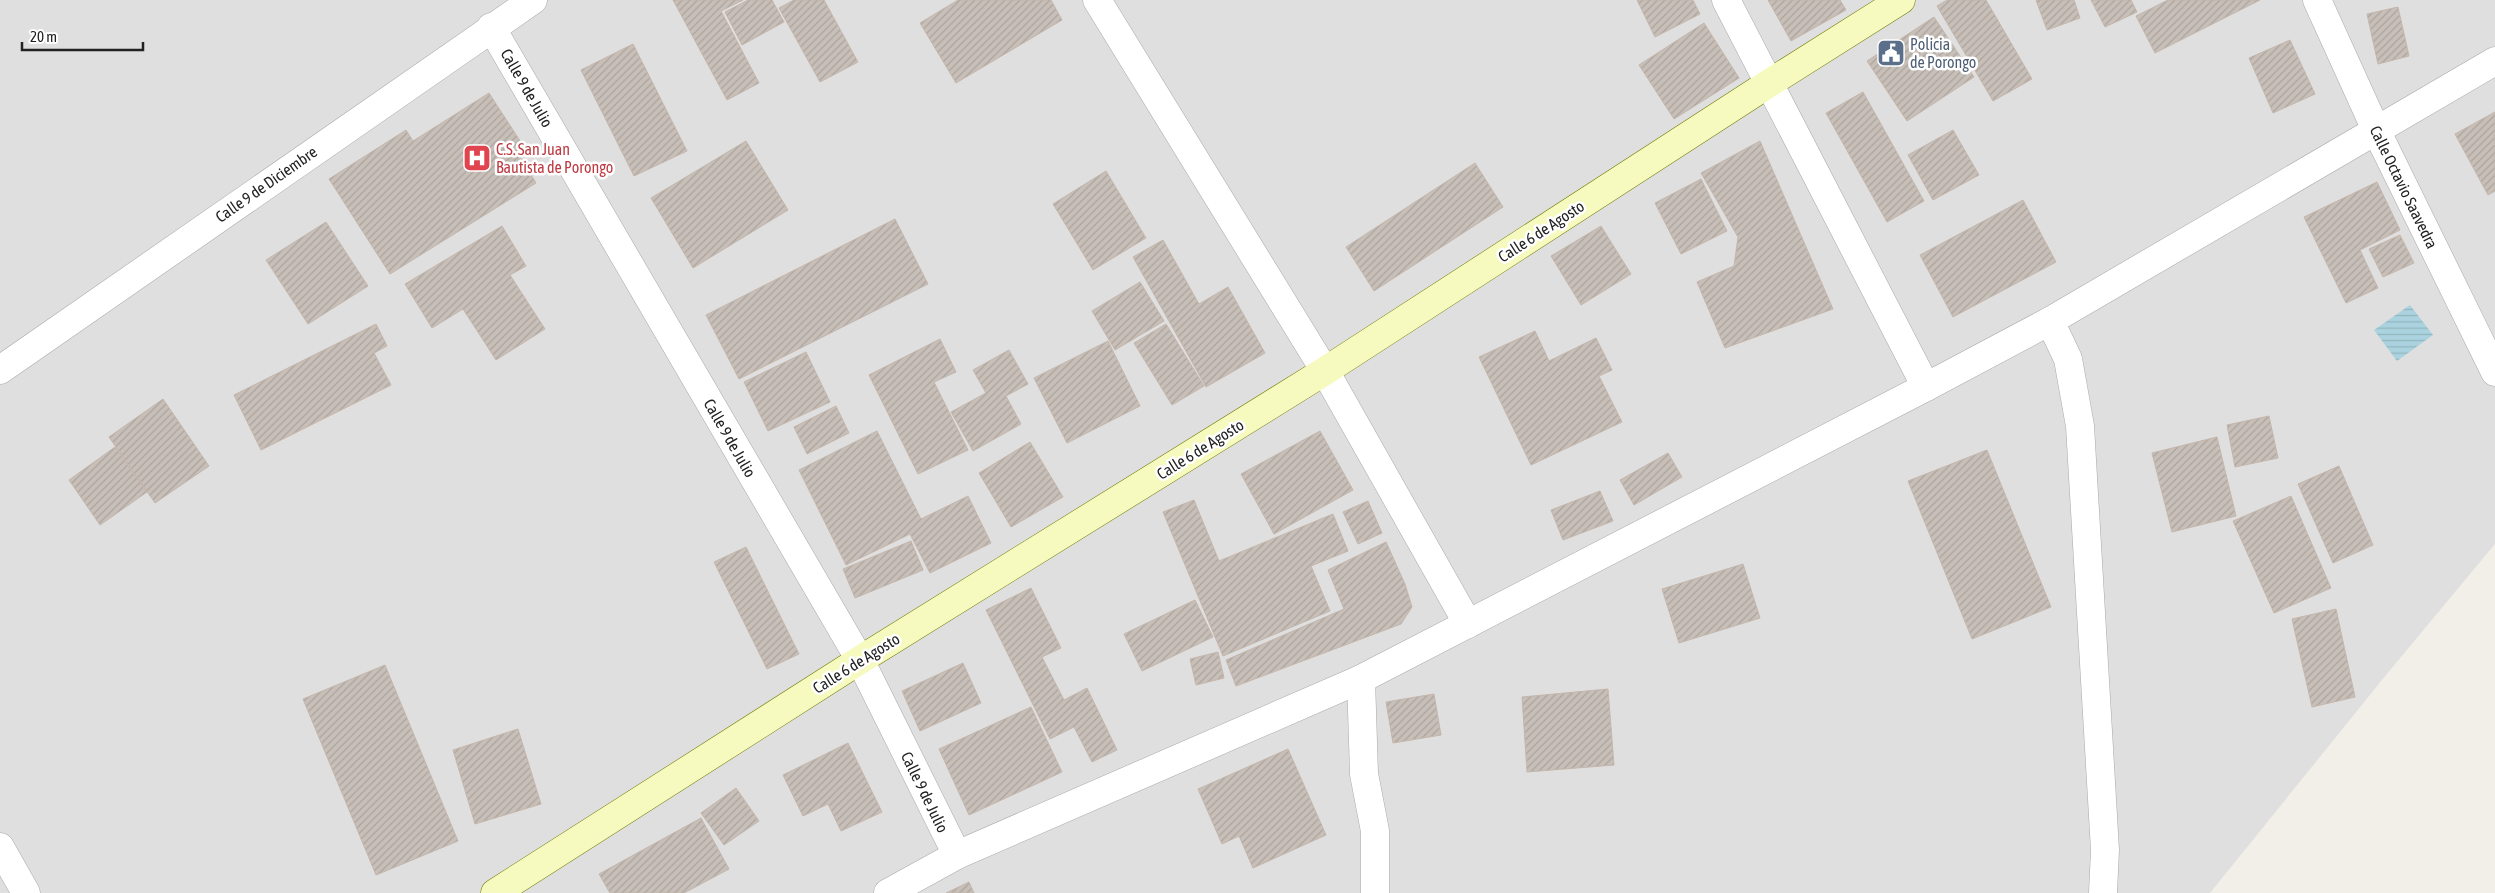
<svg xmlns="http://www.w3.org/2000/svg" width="2495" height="893" font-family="'Asap Condensed',sans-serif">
<defs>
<pattern id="water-rules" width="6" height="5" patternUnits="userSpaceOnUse" patternTransform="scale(1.25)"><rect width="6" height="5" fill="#aad3df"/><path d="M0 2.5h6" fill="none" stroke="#92b5bf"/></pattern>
<pattern id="building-hatch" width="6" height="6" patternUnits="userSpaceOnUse" patternTransform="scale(1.25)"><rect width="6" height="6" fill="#c7bfb8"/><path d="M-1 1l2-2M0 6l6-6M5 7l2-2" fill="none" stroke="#aba49e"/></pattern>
</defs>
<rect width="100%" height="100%" fill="#f2efe9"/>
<!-- residential -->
<path fill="#e0dfdf" d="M0 0H2495V544L2386 675 2210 893H0Z"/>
<!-- water -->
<path fill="url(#water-rules)" d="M2410 305 2433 335 2397 361 2374 330Z"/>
<!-- building -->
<g fill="url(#building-hatch)" stroke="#c4b6ab">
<path d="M673 0H743L721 11 759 83 727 100Z"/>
<path d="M748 0H772L784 22 742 45 725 12Z"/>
<path d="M794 0H824L858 62 820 82 779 8Z"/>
<path d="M958 0H1051L1062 20 956 83 920 23Z"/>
<path d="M1637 0H1693L1700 14 1655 37Z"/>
<path d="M1768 0H1840L1846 10 1791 41Z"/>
<path d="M1947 0H1986L2032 79 1993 101 1937 6Z"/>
<path d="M2036 0H2074L2080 18 2047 30Z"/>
<path d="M2091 0H2131L2137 12 2105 27Z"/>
<path d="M2168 0H2260L2155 53 2136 16Z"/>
<path d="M2398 7 2409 56 2378 64 2367 14Z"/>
<path d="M1934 17 1974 77 1907 121 1867 61Z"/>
<path d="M1704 23 1739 78 1674 119 1639 65Z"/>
<path d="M2290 40 2315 94 2273 113 2249 58Z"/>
<path d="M633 44 687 151 634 176 581 70Z"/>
<path d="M1863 92 1924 201 1887 222 1826 113Z"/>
<path d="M489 93 526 150 519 155 536 183 390 274 329 179 406 130 413 141Z"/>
<path d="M2495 112V191L2488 195 2455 134Z"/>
<path d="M1953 130 1979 175 1933 200 1908 155Z"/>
<path d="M746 141 788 210 693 268 651 198Z"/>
<path d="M1760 141 1833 309 1725 348 1697 282 1734 266 1738 237 1701 173Z"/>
<path d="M1475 163 1503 207 1374 291 1346 247Z"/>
<path d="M1106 171 1146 238 1093 270 1053 204Z"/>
<path d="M1701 179 1727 231 1681 254 1655 203Z"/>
<path d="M2377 182 2400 230 2360 250 2378 288 2346 303 2304 217Z"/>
<path d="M2023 200 2056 262 1953 317 1920 255Z"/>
<path d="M895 219 928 284 739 379 706 315Z"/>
<path d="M326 222 368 286 308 324 266 260Z"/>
<path d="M502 226 526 266 510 275 545 329 496 360 463 309 432 328 405 284Z"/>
<path d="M1601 226 1631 274 1581 305 1551 256Z"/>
<path d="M2400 235 2414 263 2383 277 2369 249Z"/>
<path d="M1163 240 1199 304 1228 287 1265 353 1206 387 1133 257Z"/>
<path d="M1140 282 1164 321 1115 350 1092 311Z"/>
<path d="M376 324 387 346 374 353 391 385 261 450 234 395Z"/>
<path d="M1166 324 1204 386 1172 405 1134 343Z"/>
<path d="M1535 331 1549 361 1596 338 1612 370 1599 376 1622 422 1531 465 1479 357Z"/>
<path d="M940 339 956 372 934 382 968 450 918 474 869 375Z"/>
<path d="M1108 341 1140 406 1067 443 1034 378Z"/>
<path d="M1009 350 1028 384 1006 396 1021 424 973 451 951 412 986 393 973 370Z"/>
<path d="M806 352 830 402 768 431 744 382Z"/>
<path d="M163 399 209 466 155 503 109 437Z"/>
<path d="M836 406 849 433 807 454 794 427Z"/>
<path d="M2269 416 2278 458 2235 467 2227 425Z"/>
<path d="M877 431 921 519 968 496 991 543 930 573 910 534 846 565 799 470Z"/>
<path d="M1320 431 1353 490 1274 534 1241 474Z"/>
<path d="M2217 437 2236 516 2172 532 2152 453Z"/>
<path d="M1030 442 1063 497 1011 527 979 473Z"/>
<path d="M115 447 147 492 100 525 69 480Z"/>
<path d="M1987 450 2051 607 1972 639 1908 481Z"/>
<path d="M1668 453 1682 477 1634 505 1620 480Z"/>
<path d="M2339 466 2373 545 2333 563 2298 484Z"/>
<path d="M1600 491 1613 521 1563 540 1551 510Z"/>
<path d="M2291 496 2331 588 2274 613 2233 521Z"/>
<path d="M1194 500 1219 561 1333 514 1348 551 1311 566 1330 611 1223 656 1163 512Z"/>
<path d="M1368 501 1382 533 1358 544 1343 512Z"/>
<path d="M911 541 923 570 855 598 843 569Z"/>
<path d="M1386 542 1405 584 1412 607 1401 624 1236 686 1226 660 1344 609 1328 570Z"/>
<path d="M746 547 799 654 767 669 714 562Z"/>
<path d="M1743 564 1760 618 1679 643 1662 589Z"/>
<path d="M1031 588 1061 648 1042 657 1064 700 1087 688 1117 750 1092 762 1074 727 1050 739 986 610Z"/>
<path d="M1195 600 1213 637 1142 671 1124 634Z"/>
<path d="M2336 609 2355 697 2312 707 2292 619Z"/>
<path d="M1218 652 1224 678 1196 685 1190 659Z"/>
<path d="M963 663 981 703 920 731 902 691Z"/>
<path d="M385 665 458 841 376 875 303 699Z"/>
<path d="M1608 689 1614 765 1527 772 1522 697Z"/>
<path d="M1434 694 1441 735 1393 743 1386 702Z"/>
<path d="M1031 707 1062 772 969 815 939 749Z"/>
<path d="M518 729 541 804 475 824 453 750Z"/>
<path d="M848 743 882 812 841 831 828 804 803 816 783 775Z"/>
<path d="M1288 749 1326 835 1253 868 1239 836 1222 844 1198 789Z"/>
<path d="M736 788 759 821 724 845 701 813Z"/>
<path d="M701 818 729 869 684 893H610L599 874Z"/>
<path d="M969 882 974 893H946Z"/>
</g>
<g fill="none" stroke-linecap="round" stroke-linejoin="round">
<defs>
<g id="minor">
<path d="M1097 0 1325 371 1468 624"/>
<path d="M1726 0 1926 387"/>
<path d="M2317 0 2376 130 2495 372"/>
<path d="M491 27 860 660 957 855"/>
<path d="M2050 321 2068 359 2080 426 2105 850 2103 893"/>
<path d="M0 370 533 0"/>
<path d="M1361 679 1364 774 1375 831V893"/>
<path d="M0 847 26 893"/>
<path d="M888 893 957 855 1361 679 1926 387 2050 321 2495 61"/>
</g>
<path id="secondary" d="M495 893 860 660 1325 371 1768 84 1901 0"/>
</defs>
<!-- minor casing -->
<use href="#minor" stroke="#a9a9a9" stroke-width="29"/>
<!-- secondary casing -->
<use href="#secondary" stroke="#707d05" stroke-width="29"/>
<!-- minor -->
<use href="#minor" stroke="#fff" stroke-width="28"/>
<!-- secondary -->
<use href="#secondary" stroke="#f7fabf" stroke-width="28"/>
</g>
<!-- icons -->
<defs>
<symbol id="civic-square" viewBox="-11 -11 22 22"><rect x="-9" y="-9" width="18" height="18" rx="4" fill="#5c6f8a" stroke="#fff"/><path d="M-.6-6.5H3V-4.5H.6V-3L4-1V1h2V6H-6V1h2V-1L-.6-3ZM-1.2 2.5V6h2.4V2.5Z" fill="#fff"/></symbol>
<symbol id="hospital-square" viewBox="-11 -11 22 22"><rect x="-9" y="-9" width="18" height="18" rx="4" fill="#e0444e" stroke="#fff"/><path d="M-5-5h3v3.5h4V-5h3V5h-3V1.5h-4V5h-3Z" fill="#fff"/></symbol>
</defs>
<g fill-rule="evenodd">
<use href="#civic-square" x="1875" y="37" width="32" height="32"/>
<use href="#hospital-square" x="461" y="142" width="32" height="32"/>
</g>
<g text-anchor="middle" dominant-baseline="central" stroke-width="5" stroke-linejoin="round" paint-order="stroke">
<!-- service labels -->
<g font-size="16" fill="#4e5e75" stroke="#fff" text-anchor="start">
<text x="1910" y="44">Policia<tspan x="1910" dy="18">de Porongo</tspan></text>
</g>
<!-- street labels -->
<g font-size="16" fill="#222" stroke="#fff">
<text transform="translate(527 88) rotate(60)">Calle 9 de Julio</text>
<text transform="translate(266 184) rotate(-35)">Calle 9 de Diciembre</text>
<text transform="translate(2404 187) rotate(64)">Calle Octavio Saavedra</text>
<text transform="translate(1541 231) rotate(-33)">Calle 6 de Agosto</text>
<text transform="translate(730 438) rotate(60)">Calle 9 de Julio</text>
<text transform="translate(1200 449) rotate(-32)">Calle 6 de Agosto</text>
<text transform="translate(856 663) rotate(-32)">Calle 6 de Agosto</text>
<text transform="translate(925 792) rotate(64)">Calle 9 de Julio</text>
</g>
<!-- health labels -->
<g font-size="16" fill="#be3a42" stroke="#fff" text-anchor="start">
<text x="496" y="149">C.S. San Juan<tspan x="496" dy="18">Bautista de Porongo</tspan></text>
</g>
</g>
<!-- scale -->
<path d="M22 42v8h121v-8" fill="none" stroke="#222222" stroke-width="2.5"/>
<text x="30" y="42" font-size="15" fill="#222222" stroke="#ffffff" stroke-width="4" paint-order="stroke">20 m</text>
</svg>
